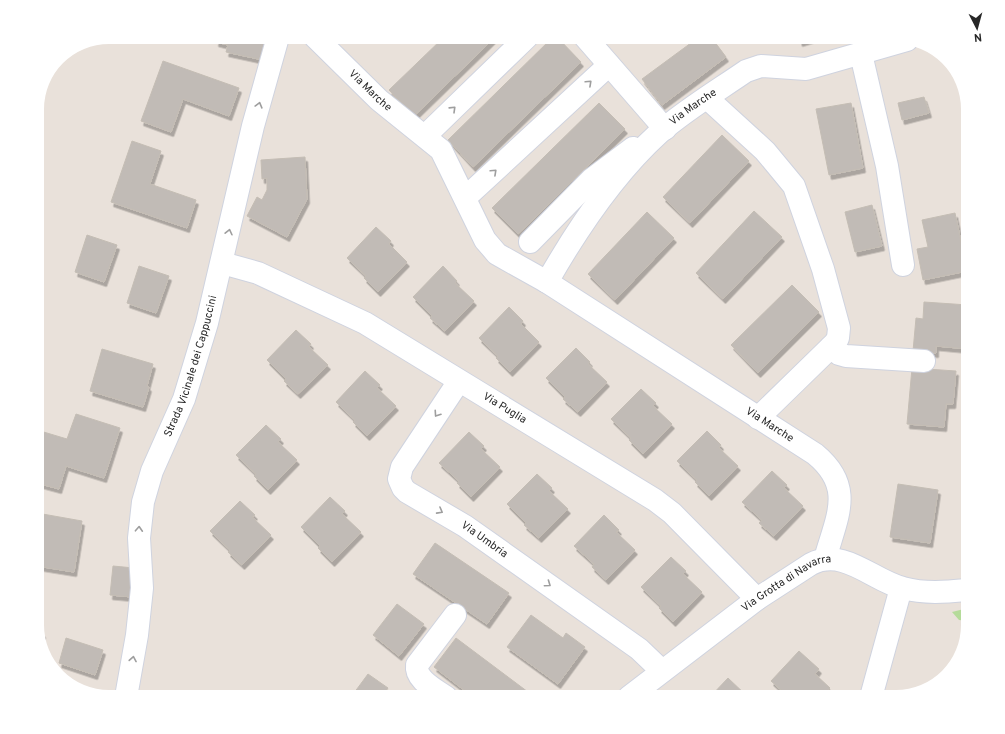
<svg xmlns="http://www.w3.org/2000/svg" width="1005" height="734" font-family="Overpass,sans-serif">
<defs>
<filter id="shadow"><feDropShadow dx="2.5" dy="4.5" stdDeviation="0" flood-color="#0004"/></filter>
</defs>
<rect width="100%" height="100%" fill="#e9e1da"/>
<!-- green -->
<path fill="#b5db9a" d="M968 608V621L959 620 952 612Z"/>
<!-- building -->
<g fill="#c1bbb6" stroke="#c4bdb4" filter="url(#shadow)">
<path d="M217 37H268L263 60 226 52 228 45 216 42Z"/>
<path d="M444 37H495L414 116 389 90Z"/>
<path d="M553 37H557L581 62 473 167 448 140Z"/>
<path d="M699 37H711L726 57 662 105 642 79Z"/>
<path d="M799 37H816L800 42Z"/>
<path d="M163 61 239 88 229 116 183 99 171 132 141 121Z"/>
<path d="M924 97 929 113 902 120 898 103Z"/>
<path d="M599 103 625 129 518 234 492 208Z"/>
<path d="M851 103 863 168 829 175 816 109Z"/>
<path d="M722 135 749 161 690 223 663 197Z"/>
<path d="M132 141 161 151 150 184 196 200 187 228 111 202Z"/>
<path d="M305 157 307 199 287 237 247 216 257 197 262 200 267 190V178L262 179 261 160Z"/>
<path d="M872 205 882 246 855 252 845 212Z"/>
<path d="M754 211 782 237 723 299 696 273Z"/>
<path d="M647 212 674 238 615 300 588 274Z"/>
<path d="M955 213 967 271 923 280 917 249 928 247 922 220Z"/>
<path d="M376 227 391 241 389 244 407 262 378 292 364 278 366 276 347 258Z"/>
<path d="M87 235 117 245 104 282 75 272Z"/>
<path d="M139 266 169 276 156 313 127 303Z"/>
<path d="M443 266 457 281 455 283 474 301 445 331 430 318 432 316 413 297Z"/>
<path d="M792 285 819 312 758 373 731 345Z"/>
<path d="M924 302 968 305V349L936 346V353L913 351 916 318 923 319Z"/>
<path d="M509 307 523 321 521 324 539 342 510 372 496 358 498 356 479 338Z"/>
<path d="M296 330 311 344 309 347 328 365 298 394 284 381 286 379 267 360Z"/>
<path d="M576 348 590 362 588 364 607 382 578 412 563 399 565 397 546 378Z"/>
<path d="M102 349 153 364 147 386 149 387 143 407 90 391Z"/>
<path d="M912 368 956 371 953 404H946L944 427 907 424Z"/>
<path d="M365 371 380 385 377 388 396 406 367 436 353 422 355 420 336 402Z"/>
<path d="M641 389 656 403 653 406 672 424 643 454 629 440 631 438 611 419Z"/>
<path d="M76 414 120 428 104 478 66 466 59 489 37 483V430L67 439Z"/>
<path d="M266 425 281 439 278 442 297 460 268 490 254 476 256 474 236 455Z"/>
<path d="M707 431 721 445 719 448 738 466 709 496 695 482 697 480 677 461Z"/>
<path d="M469 432 484 446 481 449 500 467 471 497 457 483 459 481 439 463Z"/>
<path d="M772 471 787 485 784 488 803 506 774 536 759 523 762 520 742 502Z"/>
<path d="M537 474 552 488 549 491 568 509 539 538 524 525 526 523 507 504Z"/>
<path d="M898 484 938 490 930 543 890 537Z"/>
<path d="M330 497 345 511 342 514 361 532 332 562 318 548 320 546 301 527Z"/>
<path d="M240 501 255 515 252 517 271 535 242 565 228 552 230 550 210 531Z"/>
<path d="M37 513 82 521 74 572 37 566Z"/>
<path d="M604 515 619 530 616 532 635 550 606 580 592 567 594 564 574 546Z"/>
<path d="M435 543 509 593 487 624 413 574Z"/>
<path d="M671 557 686 571 683 574 702 592 673 622 659 608 661 606 641 587Z"/>
<path d="M113 566 134 568 132 597 110 595Z"/>
<path d="M397 604 424 624 399 656 373 635Z"/>
<path d="M531 615 563 638 566 633 585 647 558 684 507 647Z"/>
<path d="M37 631 43 633 41 643Z"/>
<path d="M66 638 103 650 95 675 59 663Z"/>
<path d="M456 638 532 695 531 697H473L434 667Z"/>
<path d="M799 651 819 669 815 674 830 688 821 697H789L771 681Z"/>
<path d="M368 674 388 688 386 691 395 697H351Z"/>
<path d="M728 678 748 697H710Z"/>
</g>
<g fill="none" stroke-linecap="round" stroke-linejoin="round">
<defs>
<g id="minor">
<path id="s1" d="M315 37 379 100 441 150 485 240 497 254 547 282 815 454C855 487 837 516 825 559"/>
<path d="M585 37 665 129"/>
<path d="M861 54 887 166 903 265"/>
<path d="M707 98 765 151 794 186 823 269 839 328 838 338 835 343 758 418"/>
<path d="M425 136 527 37"/>
<path d="M465 198 609 65"/>
<path d="M530 242 592 179 633 148"/>
<path id="s2" d="M222 263 258 273 365 323 655 500 672 513 757 599"/>
<path id="s3" d="M547 282C576 231 615 173 659 133 685 110 717 91 746 71L761 66 806 69 907 40"/>
<path d="M831 347 839 354 846 356 924 361"/>
<path id="s4" d="M459 381 402 467 399 479 403 488 407 492 465 526 639 649 662 671"/>
<path id="s5" d="M126 697 137 635 142 588 139 538 143 502 152 471 184 399 207 323 253 126 278 37"/>
<path d="M446 697C435 689 415 680 417 665L455 615"/>
<path id="s6" d="M629 697 757 599 811 564C844 547 873 581 903 588 925 594 946 592 968 590"/>
<path d="M871 697 901 588"/>
</g>
</defs>
<!-- minor casing -->
<use href="#minor" stroke="#cfd3df" stroke-width="24"/>
<!-- minor -->
<use href="#minor" stroke="#fff" stroke-width="22"/>
</g>
<!-- one-way arrows -->
<defs><path id="oneway-chevron" d="M-2-3.5L2.5 0L-2 3.5" fill="none" stroke-width="1.6" stroke-linecap="round" stroke-linejoin="round"/></defs>
<g stroke="#9e9e9e">
<use href="#oneway-chevron" transform="translate(589 83) rotate(-43)"/>
<use href="#oneway-chevron" transform="translate(259 105) rotate(-75)"/>
<use href="#oneway-chevron" transform="translate(453 109) rotate(-44)"/>
<use href="#oneway-chevron" transform="translate(494 172) rotate(-43)"/>
<use href="#oneway-chevron" transform="translate(229 232) rotate(-77)"/>
<use href="#oneway-chevron" transform="translate(437 414) rotate(124)"/>
<use href="#oneway-chevron" transform="translate(440 511) rotate(29)"/>
<use href="#oneway-chevron" transform="translate(139 529) rotate(-87)"/>
<use href="#oneway-chevron" transform="translate(548 584) rotate(35)"/>
<use href="#oneway-chevron" transform="translate(133 659) rotate(-80)"/>
</g>
<g text-anchor="middle" dominant-baseline="central" stroke-width="3" stroke-linejoin="round" paint-order="stroke">
<!-- street labels -->
<g font-size="11" fill="#272727" stroke="#fff">
<text stroke="none"><textPath href="#s1" startOffset="77">Via Marche</textPath></text>
<text stroke="none"><textPath href="#s3" startOffset="230">Via Marche</textPath></text>
<text stroke="none"><textPath href="#s5" startOffset="341">Strada Vicinale dei Cappuccini</textPath></text>
<text stroke="none"><textPath href="#s2" startOffset="319">Via Puglia</textPath></text>
<text stroke="none"><textPath href="#s1" startOffset="610">Via Marche</textPath></text>
<text stroke="none"><textPath href="#s4" startOffset="222">Via Umbria</textPath></text>
<text stroke="none"><textPath href="#s6" startOffset="195">Via Grotta di Navarra</textPath></text>
</g>
</g>
<!-- crop -->
<path d="M0 0H1005V734H0ZM109 44H896A65 65 0 0 1 961 109V625A65 65 0 0 1 896 690H109A65 65 0 0 1 44 625V109A65 65 0 0 1 109 44Z" fill="#fff" fill-rule="evenodd"/>
<!-- north arrow -->
<g transform="translate(977 28) rotate(174)" stroke="#ffffff" stroke-width="3" paint-order="stroke">
<path d="M0-3L7 15L0 10L-7 15Z" fill="#272727"/>
<text y="-6" font-size="11" font-weight="bold" text-anchor="middle" fill="#272727">N</text>
</g>
</svg>
